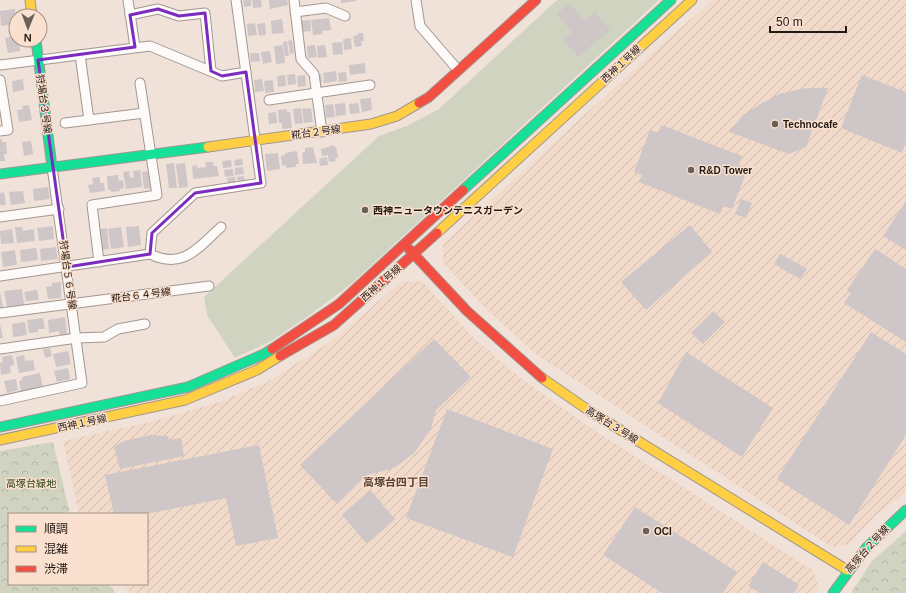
<svg xmlns="http://www.w3.org/2000/svg" width="906" height="593" font-family="Helvetica,'Noto Sans JP',sans-serif">
<defs>
<pattern id="industrial-furrows" width="10" height="10" patternUnits="userSpaceOnUse"><rect width="10" height="10" fill="#f2daca"/><path d="M-1 1l2-2M0 10L10 0M9 11l2-2" fill="none" stroke="#cfbaad"/></pattern>
<pattern id="park-crowns" width="20" height="18" patternUnits="userSpaceOnUse"><rect width="20" height="18" fill="#d0d3c0"/><path d="M2 6a3 3 0 1 1 6 0M12 15a3 3 0 1 1 6 0" fill="none" stroke="#b2b5a4"/></pattern>
</defs>
<rect width="100%" height="100%" fill="#f0e2d9"/>
<!-- industrial -->
<g fill="url(#industrial-furrows)">
<path d="M713 0H906V492L873 518 849 544 832 547 537 355 485 308 443 263V244L661 45Z"/>
<path d="M422 281 473 337 519 377 589 427 814 571 818 588 815 593H130L124 584H147V514H79L63 441 155 421 219 402 267 382 327 344 354 323 400 282Z"/>
</g>
<!-- park -->
<g fill="url(#park-crowns)">
<path d="M53 442 70 514H9V584H109L115 593H0V451Z"/>
<path d="M906 531V593H851L872 561Z"/>
</g>
<!-- garden -->
<path fill="#d0d3c0" d="M557 0H659L351 284 311 314 271 341 235 358 207 315 204 297 379 136 409 125 439 109Z"/>
<!-- building -->
<g fill="#cfc6c7">
<path d="M243 0H251V6L244 7Z"/>
<path d="M252 0H261L262 7 253 8Z"/>
<path d="M269 0H287L288 5 270 9Z"/>
<path d="M341 0H356V1L341 3Z"/>
<path d="M569 3 585 21 595 12 610 30 578 57 563 39 572 32 557 14Z"/>
<path d="M15 9 16 24 1 26 0 11Z"/>
<path d="M329 18 331 30 322 31 323 34 313 35 311 20Z"/>
<path d="M282 19 284 33 272 34 271 21Z"/>
<path d="M310 20 311 31 302 32 300 21Z"/>
<path d="M255 23 257 35 248 36 247 24Z"/>
<path d="M265 23 266 35 259 36 257 24Z"/>
<path d="M358 33H363L364 41H361L362 46 355 47 353 36 358 35Z"/>
<path d="M16 36V40H19L20 51 8 53 5 38Z"/>
<path d="M351 38 352 49 344 50 343 39Z"/>
<path d="M292 40 294 53 290 54 288 41Z"/>
<path d="M287 41 289 56H285L283 42Z"/>
<path d="M342 42 343 54 333 55 332 43Z"/>
<path d="M283 45 285 63 276 64 274 46Z"/>
<path d="M315 45 317 57 308 58 307 46Z"/>
<path d="M325 45 327 57 318 58 317 46Z"/>
<path d="M270 51 272 62 263 64 261 52Z"/>
<path d="M250 53H259L260 61 251 62Z"/>
<path d="M365 63 366 73 350 75 349 65Z"/>
<path d="M336 71 337 81 324 83 323 73Z"/>
<path d="M346 72 347 81 339 82 338 73Z"/>
<path d="M295 74 296 84 288 85 287 75Z"/>
<path d="M321 74 322 82 318 83V75Z"/>
<path d="M285 75 286 86 278 87 277 76Z"/>
<path d="M305 75 306 86 298 87 297 76Z"/>
<path d="M862 75 906 92V142L902 153 841 128Z"/>
<path d="M23 79 24 90 13 92 12 81Z"/>
<path d="M262 79 264 91 255 92 254 80Z"/>
<path d="M273 80 274 92 265 93 264 81Z"/>
<path d="M806 88H828L806 147 789 154 729 132 743 115 762 103 779 94Z"/>
<path d="M371 98 372 110 362 112 360 99Z"/>
<path d="M345 103 346 115 336 116 335 104Z"/>
<path d="M358 103 360 113 350 114 349 104Z"/>
<path d="M333 104 335 117 326 118 325 105Z"/>
<path d="M29 105 32 120 19 122 17 110 23 109 22 106Z"/>
<path d="M301 108 303 123 295 124 293 109Z"/>
<path d="M311 108 313 122 304 123 302 109Z"/>
<path d="M287 109V112H290L292 128 282 129V123H279L278 110Z"/>
<path d="M276 112 277 123 269 124 268 113Z"/>
<path d="M661 125 742 156 739 165 748 168 732 209 723 206 720 214 639 182 642 175 634 172 650 130 658 133Z"/>
<path d="M0 139H2V142H6L7 154H4L5 161H0Z"/>
<path d="M31 141 33 154 24 156 22 142Z"/>
<path d="M334 145V147H336L338 158H335L336 161 329 162 328 155 322 156 321 149Z"/>
<path d="M313 147 317 163 303 164 302 153 305 152V148Z"/>
<path d="M297 151 299 164H296V167L286 168V165L282 166 281 156 285 155V153Z"/>
<path d="M278 153 280 169 267 171 265 154Z"/>
<path d="M327 157 328 165 320 166 319 159Z"/>
<path d="M242 159 243 165 235 166 234 160Z"/>
<path d="M231 160 232 167 223 168 222 161Z"/>
<path d="M205 162H213L214 166H217L219 176 193 179 192 166 197 165V168L206 167Z"/>
<path d="M174 163 177 188H169L166 164Z"/>
<path d="M185 163 188 187 179 188 176 164Z"/>
<path d="M243 167 244 174 235 175V168Z"/>
<path d="M233 169 234 176 225 177 224 170Z"/>
<path d="M140 170 142 187 126 189 123 172 129 171 130 178 134 177 133 171Z"/>
<path d="M149 171 151 188 144 189 142 172Z"/>
<path d="M118 175 119 181 123 180 124 188 119 189 120 191 111 192V190H108L107 176Z"/>
<path d="M244 176 245 182 238 183 237 177Z"/>
<path d="M100 177V183H104L105 191 90 193 88 185 93 184 92 178Z"/>
<path d="M235 177 236 184 228 185 227 178Z"/>
<path d="M48 187 50 199 34 201 33 189Z"/>
<path d="M23 191 25 203 11 205 9 192Z"/>
<path d="M4 192 6 205H0V193Z"/>
<path d="M741 199 752 203 746 218 735 214Z"/>
<path d="M906 201V250L883 236Z"/>
<path d="M690 225 712 252 646 310 621 282Z"/>
<path d="M53 226 54 239 39 241 37 228Z"/>
<path d="M139 226 141 245 128 247 126 227Z"/>
<path d="M15 227H22L23 231 34 229 35 241 17 243Z"/>
<path d="M121 227 124 247 111 249 108 229Z"/>
<path d="M107 228 109 249 102 250 100 229Z"/>
<path d="M12 229 14 243 1 244 0 231Z"/>
<path d="M56 247 58 259 41 261 40 249Z"/>
<path d="M36 248 38 260 21 262 20 250Z"/>
<path d="M875 249 906 269V342L844 303 851 293 847 290Z"/>
<path d="M15 250 17 265 3 267 1 252Z"/>
<path d="M780 254 807 269 800 279 774 264Z"/>
<path d="M61 282V298L48 299 46 287 52 286V283Z"/>
<path d="M22 289 24 305 7 307 4 291Z"/>
<path d="M37 290 39 300 26 301 24 292Z"/>
<path d="M0 292 3 307 0 308Z"/>
<path d="M713 311 725 322 703 344 691 333Z"/>
<path d="M65 317 67 335 60 336 59 331 49 333 48 320Z"/>
<path d="M43 318 45 329H38V332L29 333 27 320Z"/>
<path d="M25 322 27 335 13 337 12 324Z"/>
<path d="M0 324 3 338H0Z"/>
<path d="M871 332 906 354V435L849 525 777 479Z"/>
<path d="M434 339 471 377 436 410 431 429 414 453 397 466 388 470 367 475 337 504 300 465Z"/>
<path d="M50 348 52 356 45 358 43 349Z"/>
<path d="M68 351 71 364 56 367 53 354Z"/>
<path d="M686 352 773 408 742 457 658 403Z"/>
<path d="M12 355 14 365 10 366 11 373 1 375 0 363 3 362 2 357Z"/>
<path d="M24 355 25 361 33 360 35 370 19 373 16 357Z"/>
<path d="M68 368 70 379 57 382 54 371Z"/>
<path d="M40 373 43 388 21 392 19 381 22 380V377Z"/>
<path d="M16 379 18 390 7 393 4 381Z"/>
<path d="M447 409 553 449 513 557 406 518Z"/>
<path d="M151 435 168 436 169 440 181 438 184 456 120 469 114 447 124 441Z"/>
<path d="M259 445 278 538 236 546 226 498 146 514H114L105 475Z"/>
<path d="M370 490 395 519 367 544 342 515Z"/>
<path d="M635 507 737 572 723 593H662L603 555Z"/>
<path d="M763 562 799 585 794 593H760L748 586Z"/>
</g>
<g fill="none" stroke-linecap="round" stroke-linejoin="round">
<defs>
<g id="street">
<path d="M128 0 135 47"/>
<path d="M294 0 301 59 314 74 322 132"/>
<path d="M416 0 420 26 458 70"/>
<path d="M295 12 326 8 345 16"/>
<path d="M130 15 158 9 179 16 205 13 211 71"/>
<path d="M80 55 89 120"/>
<path d="M0 65 150 46 222 76 246 72"/>
<path d="M0 80 8 130 0 131"/>
<path d="M269 100 370 85"/>
<path d="M65 123 144 113"/>
<path d="M0 217 59 209"/>
<path d="M150 254C183 270 198 248 221 227"/>
<path d="M99 262 92 205 157 195 140 83"/>
<path d="M0 276 150 254 152 233 195 193 261 183 236 0"/>
<path d="M0 313 209 286"/>
<path d="M0 349 77 338 104 337 118 329 145 324"/>
<path d="M0 401 82 383 52 167"/>
</g>
<g id="fast">
<path d="M36 40 52 167"/>
<path d="M0 174 208 147"/>
<path d="M463 190 671 0"/>
<path d="M0 427 188 387 264 354 272 349"/>
<path d="M833 593 866 548 906 510"/>
</g>
<g id="slow">
<path d="M30 0 32 16"/>
<path d="M208 147 371 124 397 116 419 103"/>
<path d="M437 233 692 0"/>
<path d="M542 378 588 410 847 570"/>
<path d="M0 440 185 400 257 370 280 356"/>
</g>
<g id="jam">
<path d="M419 103 429 97 536 0"/>
<path d="M409 249 467 311 542 378"/>
<path d="M272 349 339 304 463 190"/>
<path d="M280 356 334 325 437 233"/>
</g>
</defs>
<!-- street casing -->
<use href="#street" stroke="#a29790" stroke-width="11"/>
<!-- fast casing -->
<use href="#fast" stroke="#a29790" stroke-width="11"/>
<!-- slow casing -->
<use href="#slow" stroke="#a29790" stroke-width="11"/>
<!-- jam casing -->
<use href="#jam" stroke="#a29790" stroke-width="11"/>
<!-- street -->
<use href="#street" stroke="#fdfbf9" stroke-width="9"/>
<!-- fast -->
<use href="#fast" stroke="#16e098" stroke-width="9"/>
<!-- slow -->
<use href="#slow" stroke="#ffcf43" stroke-width="9"/>
<!-- jam -->
<use href="#jam" stroke="#f24e42" stroke-width="9"/>
</g>
<!-- marked area -->
<path fill="none" stroke="#7b2cbf" stroke-width="3" stroke-linejoin="round" d="M158 9 179 16 205 13 211 71 222 76 246 72 261 183 195 193 152 233 150 254 67 267 38 60 135 47 130 15Z"/>
<!-- markers -->
<g fill="#6b6059" stroke="#fae0cf" stroke-width="1.5">
<circle cx="775" cy="124" r="4"/>
<circle cx="691" cy="170" r="4"/>
<circle cx="365" cy="210" r="4"/>
<circle cx="646" cy="531" r="4"/>
</g>
<g text-anchor="middle" dominant-baseline="central" stroke-width="3" stroke-linejoin="round" paint-order="stroke">
<!-- street labels -->
<g font-size="10" fill="#231a14" stroke="#fae0cf">
<text transform="translate(621 64) rotate(-43)">西神１号線</text>
<text transform="translate(44 104) rotate(82)">狩場台３号線</text>
<text transform="translate(316 132) rotate(-8)">糀台２号線</text>
<text transform="translate(68 275) rotate(82)">狩場台５６号線</text>
<text transform="translate(381 283) rotate(-41)">西神１号線</text>
<text transform="translate(141 295) rotate(-7)">糀台６４号線</text>
<text transform="translate(82 423) rotate(-12)">西神１号線</text>
<text transform="translate(612 425) rotate(32)">高塚台３号線</text>
<text transform="translate(867 549) rotate(-48)">高塚台２号線</text>
</g>
<!-- poi labels -->
<g font-size="10" font-weight="bold" fill="#231a14" stroke="#fae0cf" text-anchor="start">
<text x="783" y="124">Technocafe</text>
<text x="699" y="170">R&amp;D Tower</text>
<text x="373" y="210">西神ニュータウンテニスガーデン</text>
<text x="654" y="531">OCI</text>
</g>
<!-- park labels -->
<g font-size="10" fill="#2a4215" stroke="#fae0cf">
<text x="31" y="483">高塚台緑地</text>
</g>
<!-- neighbourhood labels -->
<g font-size="11" font-weight="bold" fill="#584335" stroke="#fae0cf">
<text x="396" y="482">高塚台四丁目</text>
</g>
</g>
<!-- legend -->
<rect x="8" y="513" width="140" height="72" fill="#fae0cf" stroke="#a49184"/>
<rect x="16" y="526" width="20" height="6" fill="#16e098" stroke="#a49184"/>
<text x="44" y="533" font-size="12" fill="#231a14">順調</text>
<rect x="16" y="546" width="20" height="6" fill="#ffcf43" stroke="#a49184"/>
<text x="44" y="553" font-size="12" fill="#231a14">混雑</text>
<rect x="16" y="566" width="20" height="6" fill="#f24e42" stroke="#a49184"/>
<text x="44" y="573" font-size="12" fill="#231a14">渋滞</text>
<!-- north arrow -->
<g transform="translate(28 28) rotate(181)"><circle r="19" fill="#fae0cf" stroke="#a49184"/>
<path d="M0-3L7 15L0 10L-7 15Z" fill="#6b6059"/>
<text y="-6" font-size="11" font-weight="bold" text-anchor="middle" fill="#231a14">N</text>
</g>
<!-- scale -->
<path d="M770 26v6h76v-6" fill="none" stroke="#231a14" stroke-width="2"/>
<text x="776" y="26" font-size="12" fill="#231a14" stroke="#fae0cf" stroke-width="3" paint-order="stroke">50 m</text>
</svg>
